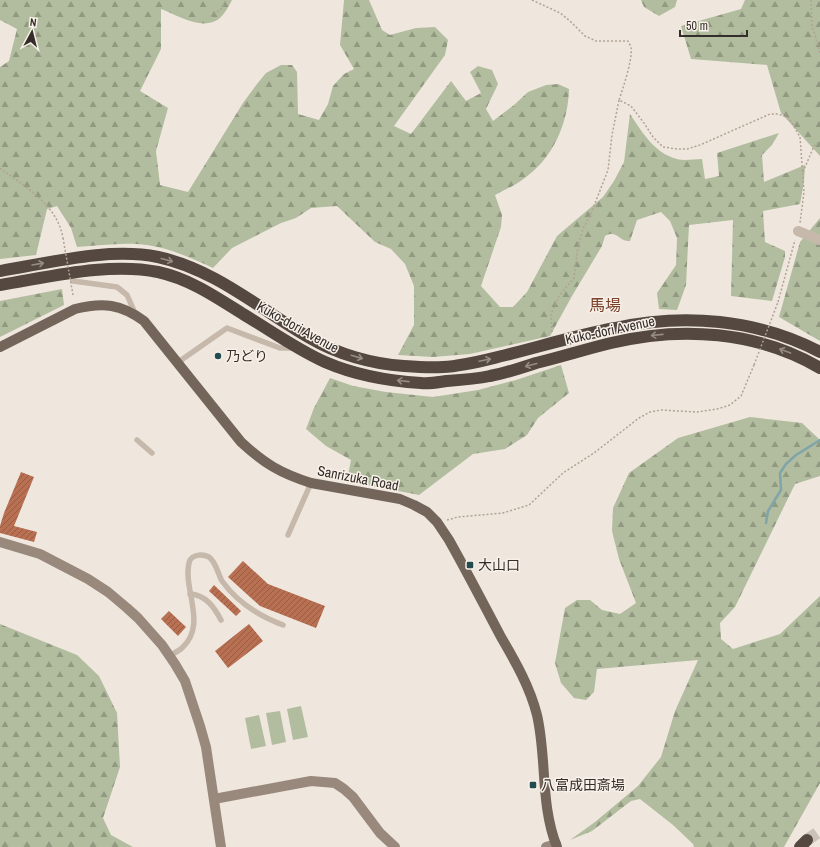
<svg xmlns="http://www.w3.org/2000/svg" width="820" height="847" font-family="'Archivo Narrow','Noto Sans JP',sans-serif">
<defs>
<pattern id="forest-firs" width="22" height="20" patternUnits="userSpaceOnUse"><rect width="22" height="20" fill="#b1bd9e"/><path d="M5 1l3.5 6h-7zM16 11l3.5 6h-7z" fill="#919a81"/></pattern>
<pattern id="building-hatch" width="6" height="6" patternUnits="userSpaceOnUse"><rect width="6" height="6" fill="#b86f52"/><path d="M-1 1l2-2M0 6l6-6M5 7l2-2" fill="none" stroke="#965c44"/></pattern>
</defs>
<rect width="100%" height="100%" fill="#efe7dd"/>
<!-- grass -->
<g fill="#b1bd9e">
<path d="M301 706 308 737 293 740 287 709Z"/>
<path d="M280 711 286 742 272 745 266 713Z"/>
<path d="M259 715 266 746 251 749 245 718Z"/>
</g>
<!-- forest -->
<g fill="url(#forest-firs)">
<path d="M0 0H232C229 6 225 13 220 18 203 32 177 15 161 9V49L140 91 168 108 156 151 160 185 188 192 243 103 257 84 266 73 281 65H292L297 72 298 114 319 120 328 104 333 86 344 74 354 69 340 45 344 0H369L382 30 390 35 416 28 435 27 448 40 445 55 394 126 411 134 451 81 466 101 481 93 470 72 478 66 492 70 498 84 486 109 493 121 514 105 528 92 546 85 558 84 569 89C568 125 552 160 522 180 514 186 504 190 495 195L502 215 501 227 481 286 500 307H513L527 292 557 236 603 197 614 181 624 162 630 114C642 132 654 153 677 159 684 161 694 159 702 159L705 179 719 176 717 153 779 133 772 145 762 155 764 182 805 165 804 182 800 204 763 211 765 242 785 251V257L772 301 731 296 733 220 689 225 686 285 677 310 659 309 657 293 676 265 677 238 670 221 661 212 637 220 630 241C619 242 617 229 605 236L602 246 572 296 550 336 470 354 433 357 398 355 414 325V286L405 264 391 249 375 242 337 206 311 208 296 218 281 223 232 248 213 268C189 257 163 245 136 244 117 243 96 246 77 247L71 228 57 206 47 209 36 255 0 259V67L9 61 17 29 0 20Z"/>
<path d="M641 0H677L675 7 659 16 644 7Z"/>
<path d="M745 0H820V156L781 113 767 65 691 59 681 26 741 9Z"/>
<path d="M820 218V341L779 317 800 242Z"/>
<path d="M62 289 64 305 0 337V301Z"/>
<path d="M561 365 569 393 538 418 527 435 505 449 473 454 419 495 347 481 351 460 326 446 306 429 314 408 330 378 353 386 386 392 433 397 478 390 516 380Z"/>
<path d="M750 417 802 423 820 440V476L795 484 735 607 720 623 721 639 733 649 780 634 820 596V783L784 847H694L693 844 673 825 640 799 631 801 592 831 570 840 595 822 638 786 661 757 675 711 698 660 597 669 594 692 586 700 574 698 561 683 555 663 565 608 577 600H590L602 610 620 614 636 603 619 559 612 531 613 508 629 473 678 438Z"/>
<path d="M0 624 77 655 99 676 117 713 120 767 103 818 111 835 133 847H0Z"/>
</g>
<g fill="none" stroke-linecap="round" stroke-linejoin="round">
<!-- stream -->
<path stroke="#7fa5a9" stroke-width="2.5" d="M766 523 768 511 781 490 780 473 786 464 796 455 820 440"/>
</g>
<!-- building -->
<g fill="url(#building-hatch)">
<path d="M21 472 34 477 14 526 37 532 34 542 0 533V526L4 513Z"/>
<path d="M243 561 268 584 325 606 316 628 260 606 228 577Z"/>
<path d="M214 585 241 611 236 616 209 591Z"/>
<path d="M169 611 186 627 178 636 161 619Z"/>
<path d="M249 624 263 641 228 668 215 651Z"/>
</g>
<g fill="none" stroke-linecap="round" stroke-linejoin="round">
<!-- highway-tunnel -->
<path stroke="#cac2b9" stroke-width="12" stroke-dasharray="12 6" stroke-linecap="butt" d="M807 840 820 831"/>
<!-- path -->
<g stroke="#b2a294" stroke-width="1.5" stroke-dasharray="2 2" stroke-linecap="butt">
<path d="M532 0 560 13 570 21 585 36 596 41H628C629 43 630 45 631 47 633 59 623 88 619 100L631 106 644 123 653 137 663 147 677 149H687L700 145 770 114H778L789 118 800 137 804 192 800 223"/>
<path d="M811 0 812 25 820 53"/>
<path d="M211 17 221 9 227 0"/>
<path d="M0 168C25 187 57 204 63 238"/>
<path d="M803 172 814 146 820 141"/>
<path d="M778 302 795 240"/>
<path d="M552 332 551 314 559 296 574 278 578 246 583 229 592 211 608 170 612 135 619 100"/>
<path d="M447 520 458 517 503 513 529 505 563 473 594 453 639 418 650 412 661 410 697 412 717 409 730 405 741 396 754 365"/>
</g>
<!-- lane -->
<g stroke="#c6b8aa" stroke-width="5.5">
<path d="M72 274 73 281 117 287 127 295 135 313"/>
<path d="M177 363 227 328 280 348H294"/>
<path d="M137 440 152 453"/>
<path d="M288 535 311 483"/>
<path d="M190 594C206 595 214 607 221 620"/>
<path d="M169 656C174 653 179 651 182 648 204 628 189 600 188 575 188 571 188 564 190 560 194 554 203 554 209 557 216 562 218 574 222 581 237 602 259 616 283 625"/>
</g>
<!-- street -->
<path stroke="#c6b8aa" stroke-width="10" d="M798 231 820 240"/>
<!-- secondary -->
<g stroke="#99887c" stroke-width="10">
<path d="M0 542 40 554 88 579 108 592 127 608 138 618 162 645 175 664 185 681 200 726 206 747 221 847"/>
<path d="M214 799 311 781 335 783 344 789 353 797 380 833 395 847"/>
<path d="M546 847 556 844"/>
</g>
<!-- primary -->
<path stroke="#74655b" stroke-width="10" d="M0 347 75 309C103 302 121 304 144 321L241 442C265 464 280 473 311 483L400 499 414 505 427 512 437 522 449 540C467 572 484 605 501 637 515 661 530 687 537 715 547 758 540 805 557 847"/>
<!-- highway -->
<g stroke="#544841" stroke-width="12">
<path d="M0 271C50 263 108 247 158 257 215 269 261 310 310 338 337 354 372 364 404 366 417 367 430 368 443 367 464 366 485 360 506 355 542 346 578 335 615 328 684 313 757 319 820 352"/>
<path d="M0 285C50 277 109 262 158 272 190 279 216 297 243 314 270 330 296 349 325 362 355 375 388 381 421 383 430 384 439 382 447 381 462 380 476 379 490 376 506 373 521 368 536 363 561 357 586 349 611 343 681 326 757 331 820 368"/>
<path d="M800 847 807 840"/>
</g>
<!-- path-bridge -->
<g stroke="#b2a294" stroke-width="1.5" stroke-dasharray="2 2" stroke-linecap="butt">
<path d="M63 238 73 295"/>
<path d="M754 365 778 302"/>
</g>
</g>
<!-- one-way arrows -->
<defs><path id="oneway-shaft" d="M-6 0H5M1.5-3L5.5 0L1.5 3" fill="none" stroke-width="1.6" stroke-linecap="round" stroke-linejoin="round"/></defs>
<g stroke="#958c84">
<use href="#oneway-shaft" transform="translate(167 260) rotate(15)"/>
<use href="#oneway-shaft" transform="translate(38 264) rotate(-10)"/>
<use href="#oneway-shaft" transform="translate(657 335) rotate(174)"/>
<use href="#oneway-shaft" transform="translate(785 351) rotate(-160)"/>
<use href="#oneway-shaft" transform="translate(357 357) rotate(16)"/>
<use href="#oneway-shaft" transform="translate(485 360) rotate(-12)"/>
<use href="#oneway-shaft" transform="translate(531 365) rotate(165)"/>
<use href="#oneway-shaft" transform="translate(403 381) rotate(-174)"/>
</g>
<!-- markers -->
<g fill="#234c51" stroke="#f7f1e9" stroke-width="1.5">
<circle cx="218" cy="356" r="4"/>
<rect x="466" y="561" width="8" height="8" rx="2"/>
<rect x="529" y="781" width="8" height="8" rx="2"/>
</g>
<g text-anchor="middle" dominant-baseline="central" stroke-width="3" stroke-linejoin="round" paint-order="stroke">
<!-- street labels -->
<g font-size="14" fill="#342d29" stroke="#f7f1e9">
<text transform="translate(298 327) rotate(29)">Kuko-dori Avenue</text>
<text transform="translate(610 330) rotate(-12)">Kuko-dori Avenue</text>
<text transform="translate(358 478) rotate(11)">Sanrizuka Road</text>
</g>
<!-- poi labels -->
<g font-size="14" fill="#342d29" stroke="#f7f1e9" text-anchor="start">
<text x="226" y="356">乃どり</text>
<text x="478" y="565">大山口</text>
<text x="541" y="785">八富成田斎場</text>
</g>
<!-- quarter labels -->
<g font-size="16" fill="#7a412b" stroke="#f7f1e9">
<text x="605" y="305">馬場</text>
</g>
</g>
<!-- north arrow -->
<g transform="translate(32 32) rotate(7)" stroke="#f7f1e9" stroke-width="3" paint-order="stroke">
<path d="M0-3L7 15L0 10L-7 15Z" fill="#342d29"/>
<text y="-6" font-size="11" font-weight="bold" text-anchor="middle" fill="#342d29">N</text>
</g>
<!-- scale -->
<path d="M680 30v6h67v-6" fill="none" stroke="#342d29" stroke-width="2"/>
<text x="686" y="30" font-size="12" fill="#342d29" stroke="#f7f1e9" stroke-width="3" paint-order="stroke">50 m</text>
</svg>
